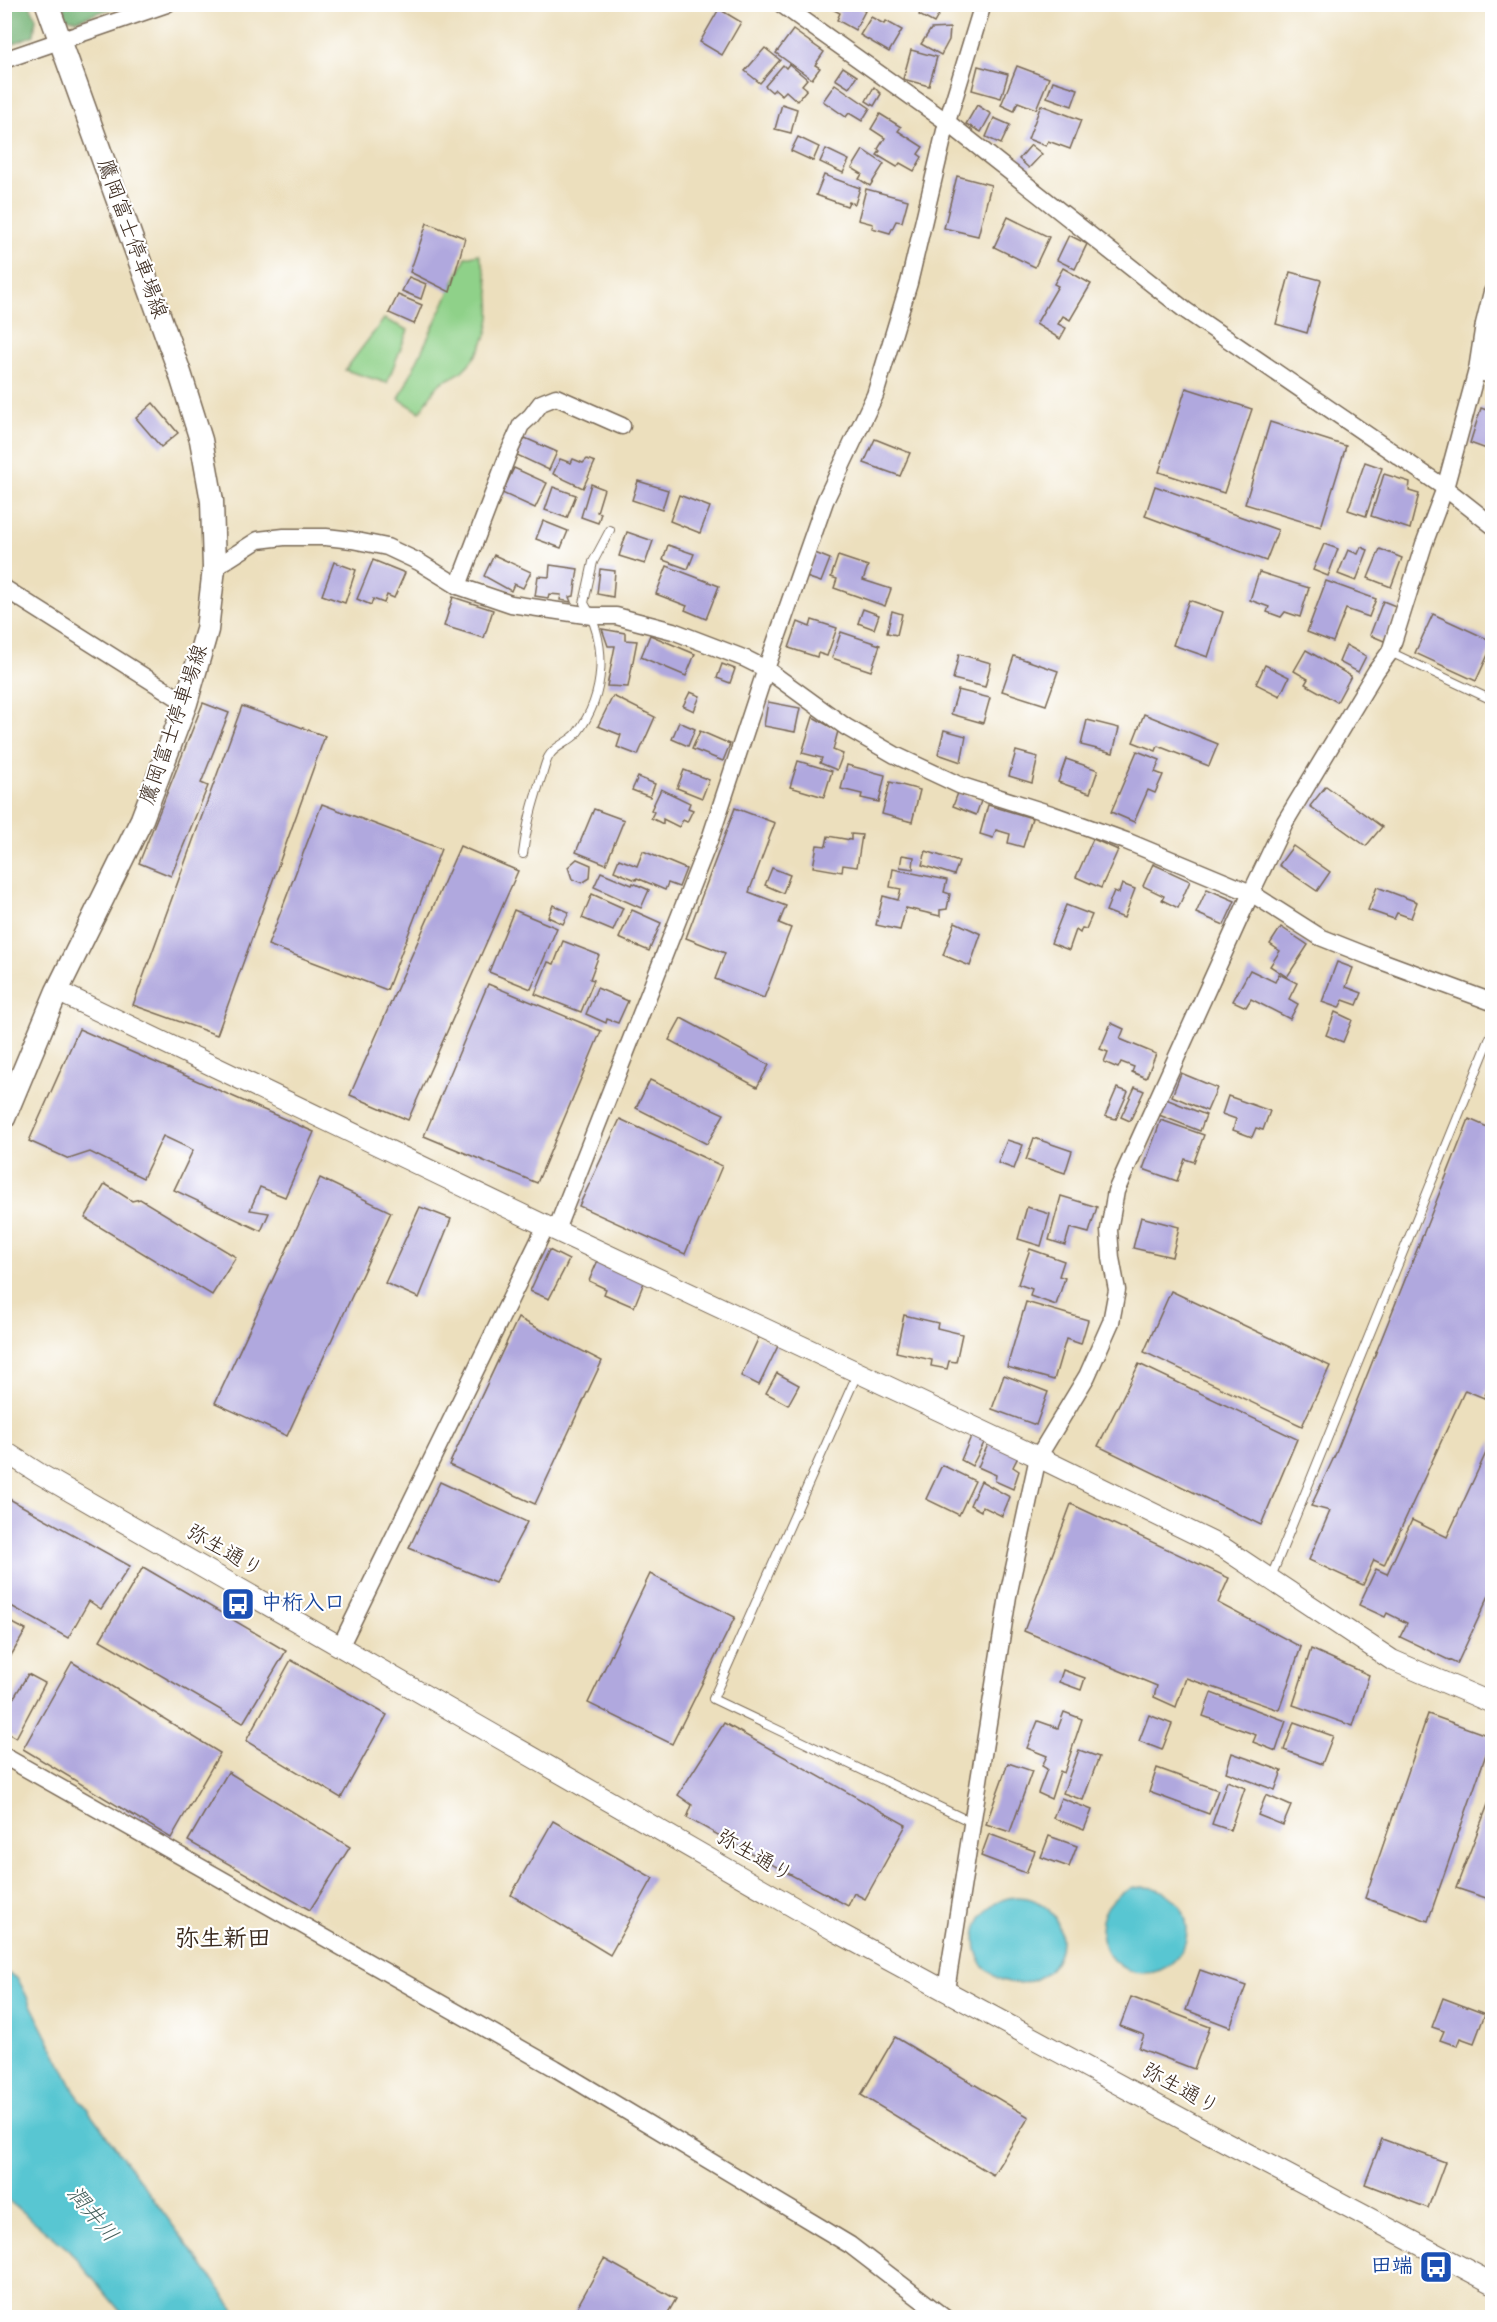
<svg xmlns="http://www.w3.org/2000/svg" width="1497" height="2322" font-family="'Indie Flower','Klee One',sans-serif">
<rect width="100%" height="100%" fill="#fff"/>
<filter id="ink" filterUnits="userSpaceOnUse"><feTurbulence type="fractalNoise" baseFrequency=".0167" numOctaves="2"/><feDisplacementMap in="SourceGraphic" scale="12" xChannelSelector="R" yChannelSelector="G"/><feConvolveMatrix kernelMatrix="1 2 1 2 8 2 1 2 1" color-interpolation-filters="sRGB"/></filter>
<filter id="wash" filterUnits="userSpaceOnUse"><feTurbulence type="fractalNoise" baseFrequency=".008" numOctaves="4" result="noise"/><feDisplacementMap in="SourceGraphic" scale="24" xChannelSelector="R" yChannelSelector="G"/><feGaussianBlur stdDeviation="1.35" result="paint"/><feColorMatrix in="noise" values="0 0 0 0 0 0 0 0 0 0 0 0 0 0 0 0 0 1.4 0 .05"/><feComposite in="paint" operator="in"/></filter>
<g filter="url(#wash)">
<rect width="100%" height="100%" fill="#ecdfbd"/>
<!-- green -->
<g fill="#8fd189" stroke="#657e54" stroke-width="1.5">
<path d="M479 254C495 296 498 337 463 370 457 376 449 378 442 382 433 388 427 403 420 412L399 399 466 257Z"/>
<path d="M384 319 408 330 387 383 345 370Z"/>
</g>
<!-- forest -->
<g fill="#73b375" stroke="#576e4a" stroke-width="1.5">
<path d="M5 5H30L36 18 34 35 5 47Z"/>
<path d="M64 5V4L121 5 77 20 66 18Z"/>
</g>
<!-- water -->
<g fill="#59c6d2" stroke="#4a7878" stroke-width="1.5">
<circle cx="1144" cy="1930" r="43"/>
<circle cx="1018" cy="1940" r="43"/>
<path d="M4 1971 18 1979 75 2092 240 2317H125L69 2250 5 2198Z"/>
</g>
<g id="blocks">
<!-- building -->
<g fill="#b0a8de">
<path d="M835 4H852L865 11 855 30 837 20 840 13 832 9Z"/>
<path d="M925 4H949L945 11 942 9 934 23 919 15Z"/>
<path d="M719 9 741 22 722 55 700 42Z"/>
<path d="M871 17 884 24 886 21 902 30 889 52 860 35Z"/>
<path d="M950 28 949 40 941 55 921 44 931 29Z"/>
<path d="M793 30 824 52 815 65 820 68 812 79 776 53Z"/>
<path d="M765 48 780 60 760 83 745 71Z"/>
<path d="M911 50 937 57 929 86 903 79Z"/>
<path d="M789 64 807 79 802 85 807 89 797 101 786 91 782 95 775 89 772 92 765 86 783 65 786 68Z"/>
<path d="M978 66 1008 74 1001 98 972 90Z"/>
<path d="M1017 66 1049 78 1036 109 1018 102 1014 111 1001 105Z"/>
<path d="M843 67 857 76 849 88 835 79Z"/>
<path d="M1053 81 1078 89 1072 106 1047 97Z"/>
<path d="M835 84 870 108 862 121 849 113 846 117 823 101Z"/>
<path d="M874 87 881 94 874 106 866 101Z"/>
<path d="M782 104 797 109 791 133 775 129Z"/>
<path d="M977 105 991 114 981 132 966 124Z"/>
<path d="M1041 105 1081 120 1070 149 1048 141 1046 146 1028 139Z"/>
<path d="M880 114 901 127 898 131 923 147 918 154 922 157 914 171 900 163 897 167 877 155 880 151 878 149 885 138 871 129Z"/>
<path d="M994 118 1010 125 1001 144 986 137Z"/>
<path d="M798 137 819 147 813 161 791 151Z"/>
<path d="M1031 145 1042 154 1029 168 1019 159Z"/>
<path d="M826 149 849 160 843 173 820 162Z"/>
<path d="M863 150 884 164 870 186 859 179 862 174 852 168Z"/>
<path d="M824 175 860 188 855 204 849 202 847 206 816 195Z"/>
<path d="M957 176 991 185 978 236 944 228Z"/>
<path d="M866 189 908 200 902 222 896 221 890 233 872 228 873 224 858 220Z"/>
<path d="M1008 217 1049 237 1035 267 994 247Z"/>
<path d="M427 223 465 238 450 292 410 272Z"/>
<path d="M1069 235 1087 244 1075 269 1057 260Z"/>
<path d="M1063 268 1091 284 1070 320 1063 316 1058 324 1066 328 1060 339 1036 324 1058 286 1054 284Z"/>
<path d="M1290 272 1321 280 1307 333 1276 324Z"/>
<path d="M409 277 426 284 421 299 402 291Z"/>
<path d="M398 295 422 305 414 324 389 313Z"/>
<path d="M1186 388 1252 409 1224 493 1159 472Z"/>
<path d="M153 403 178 433 161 447 136 418Z"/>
<path d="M1481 408 1492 412V451L1470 443Z"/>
<path d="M1270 422 1346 446 1321 527 1245 504Z"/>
<path d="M525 438 557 452 549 470 517 455Z"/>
<path d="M875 439 910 453 900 476 864 463Z"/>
<path d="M560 459 571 463 573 459 583 463 587 459 595 462 583 488 553 474Z"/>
<path d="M1365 462 1382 468 1366 516 1348 510Z"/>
<path d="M514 468 547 483 535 508 502 493Z"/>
<path d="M1384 474 1410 482 1409 491 1419 494 1410 529 1371 516Z"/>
<path d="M638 481 668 490 662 510 632 500Z"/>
<path d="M591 484 604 489 597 512 601 513 598 523 581 517Z"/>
<path d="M1155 486 1278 530 1266 561 1145 516Z"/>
<path d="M553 487 576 495 567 518 545 510Z"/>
<path d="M679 495 710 507 700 533 670 521Z"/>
<path d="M543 521 568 531 561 548 536 539Z"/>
<path d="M627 532 653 541 645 564 619 556Z"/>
<path d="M1324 544 1338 549 1328 576 1313 570Z"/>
<path d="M668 545 694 554 688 569 663 560Z"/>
<path d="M1361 547 1368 550 1356 581 1338 574 1348 550 1358 554Z"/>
<path d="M1380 549 1402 558 1391 587 1368 578Z"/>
<path d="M815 553 830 559 821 582 806 577Z"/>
<path d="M494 555 531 572 523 588 514 584 511 591 484 576Z"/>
<path d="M838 556 868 566 863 580 891 589 885 606 834 588 837 579 831 577Z"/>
<path d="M373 560 405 573 394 598 387 595 384 603 373 599 371 605 357 599Z"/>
<path d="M334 562 356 570 345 603 322 595Z"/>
<path d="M550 565 578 569 574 596 569 597 571 602 560 600 561 595 549 594 548 598 535 596 538 576 549 577Z"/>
<path d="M667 566 719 586 706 619 685 610 687 606 656 594Z"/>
<path d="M600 569 615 571 613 597 597 594Z"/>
<path d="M1259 572 1309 588 1300 617 1285 612 1281 617 1267 612 1269 607 1250 600Z"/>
<path d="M1326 581 1376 599 1369 617 1346 609 1333 642 1307 632Z"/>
<path d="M453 597 493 610 484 638 444 626Z"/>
<path d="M1189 600 1223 612 1208 657 1173 645Z"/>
<path d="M1383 601 1398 607 1384 641 1370 635Z"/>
<path d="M863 609 879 615 874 629 858 623Z"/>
<path d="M892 611 902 614 897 635 887 633Z"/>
<path d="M1433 614 1492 641V646L1476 681 1415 653Z"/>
<path d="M812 620 837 628 827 656 818 653 817 657 789 648 798 622 810 627Z"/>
<path d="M602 629 625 633V640L637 641 628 687 607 686 615 646H608Z"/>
<path d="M841 632 880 645 871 671 832 658Z"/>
<path d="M650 635 695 654 686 676 641 657Z"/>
<path d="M1346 645 1366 656 1358 672 1339 662Z"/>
<path d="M1306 650 1351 676 1337 702 1305 684 1308 679 1294 671Z"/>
<path d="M959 654 991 663 985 687 953 679Z"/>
<path d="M1014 656 1058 671 1046 705 1002 691Z"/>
<path d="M722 664 735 669 730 683 717 678Z"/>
<path d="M1265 665 1289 677 1280 696 1256 684Z"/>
<path d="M958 690 990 698 983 723 951 714Z"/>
<path d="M690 692 700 696 694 711 683 706Z"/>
<path d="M613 696 655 717 638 755 617 747 621 735 598 726Z"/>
<path d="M768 702 800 708 795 732 764 726Z"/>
<path d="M203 703 229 713 201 783 208 786 171 876 139 863Z"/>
<path d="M242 706 325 736 217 1035 133 1005Z"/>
<path d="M1144 714 1218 744 1209 766 1158 746 1156 751 1133 742Z"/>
<path d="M813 717 838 731 833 750 843 754 837 770 820 763 822 758 802 753Z"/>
<path d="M1087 720 1119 728 1113 753 1081 745Z"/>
<path d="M679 722 695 729 688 746 672 739Z"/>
<path d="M944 730 966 736 961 762 938 754Z"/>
<path d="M700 731 730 744 723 761 692 749Z"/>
<path d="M1016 751 1038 757 1032 783 1009 776Z"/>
<path d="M1137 751 1160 760 1155 772 1163 775 1155 793 1148 790 1134 822 1111 812Z"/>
<path d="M1066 759 1098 770 1090 793 1058 782Z"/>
<path d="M798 761 832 771 824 797 790 787Z"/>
<path d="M847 765 885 775 879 802 861 798 862 794 841 789Z"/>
<path d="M684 770 709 780 702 798 677 788Z"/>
<path d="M638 777 655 784 650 797 632 790Z"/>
<path d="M890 782 920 790 912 822 882 814Z"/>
<path d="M1326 786 1382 827 1366 846 1310 806Z"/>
<path d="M661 789 690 803 688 808 693 810 687 822 683 820 679 827 663 819V824L651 818 654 812 651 810Z"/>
<path d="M958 793 981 801 976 815 953 806Z"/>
<path d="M322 804 441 849 387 990 268 945Z"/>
<path d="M988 805 1032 818 1023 847 1008 843 1010 834 996 830 993 838 980 834Z"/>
<path d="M735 808 775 823 749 892 786 906 779 923 791 928 764 998 715 979 725 953 686 938Z"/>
<path d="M594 809 624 820 606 864 576 852Z"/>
<path d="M851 834 862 835 857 867 843 865 842 872 813 867 817 845 826 846 828 836 851 840Z"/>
<path d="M1093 839 1118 850 1101 888 1076 877Z"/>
<path d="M460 846 518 871 408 1120 350 1095Z"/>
<path d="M1293 846 1330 872 1317 891 1279 865Z"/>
<path d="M643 851 686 869 679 887 668 883 665 890 637 878 636 880 614 871 619 859 637 866Z"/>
<path d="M926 851 959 862 954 875 922 865Z"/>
<path d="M902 855 914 857 913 869 900 867Z"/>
<path d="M577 859 591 865 590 878 582 883 572 879 568 867Z"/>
<path d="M1153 864 1190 881 1178 908 1162 900 1164 896 1143 886Z"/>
<path d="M772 868 790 875 783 893 765 885Z"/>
<path d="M893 869 947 880 944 892 950 894 947 909 940 910V916L906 908 900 930 876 925 883 896 898 900 901 889 890 887Z"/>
<path d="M601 872 632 885 633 883 649 890 641 908 594 887Z"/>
<path d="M1122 884 1135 889 1124 918 1106 911 1114 891 1119 893Z"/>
<path d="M1377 887 1417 902 1411 918 1397 913 1394 919 1368 910Z"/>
<path d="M1207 889 1235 901 1224 925 1196 913Z"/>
<path d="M592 894 623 908 613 931 582 918Z"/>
<path d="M553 905 569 912 563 924 548 917Z"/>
<path d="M1066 905 1092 915 1086 929 1082 928 1080 933 1076 930 1069 950 1051 943Z"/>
<path d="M514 910 557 928 531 989 489 972Z"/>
<path d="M632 910 661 923 649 951 619 938Z"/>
<path d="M955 922 981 934 970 966 943 955Z"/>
<path d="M1281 927 1308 945 1287 977 1270 966 1280 951 1270 944Z"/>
<path d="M563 941 599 955 590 979 594 980 581 1012 535 994 548 962 554 964Z"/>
<path d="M1337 962 1353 968 1346 987 1362 993 1357 1005 1343 1000 1339 1008 1322 1002Z"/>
<path d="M1250 970 1275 982 1279 974 1297 983 1289 999 1298 1004 1290 1019 1251 999 1246 1007 1233 1001Z"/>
<path d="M488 984 601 1031 537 1183 424 1136Z"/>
<path d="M597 988 628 1001 618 1023 607 1019 606 1023 586 1014Z"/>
<path d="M1335 1012 1352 1020 1343 1042 1326 1035Z"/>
<path d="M681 1018 769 1065 757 1087 669 1040Z"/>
<path d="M1111 1023 1124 1029 1120 1039 1156 1054 1146 1078 1132 1072 1134 1067 1121 1062 1118 1068 1104 1062 1108 1052 1100 1049Z"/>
<path d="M79 1029 314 1132 285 1197 260 1187 250 1210 269 1213 261 1231 174 1190 193 1150 163 1136 143 1178 90 1152 69 1159 29 1141Z"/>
<path d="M1181 1073 1217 1088 1207 1111 1172 1096Z"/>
<path d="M650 1080 724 1114 707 1144 636 1108Z"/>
<path d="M1135 1087 1144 1091 1130 1121 1121 1117Z"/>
<path d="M1117 1088 1128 1092 1116 1119 1105 1116Z"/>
<path d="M1228 1096 1270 1111 1263 1130 1256 1128 1252 1137 1233 1130 1236 1119 1222 1114Z"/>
<path d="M1166 1099 1206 1115 1200 1131 1159 1115Z"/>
<path d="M620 1119 722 1166 685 1254 579 1206Z"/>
<path d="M1469 1119 1492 1129V1378L1484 1398 1465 1390 1384 1565 1374 1560 1363 1585 1309 1560 1330 1511 1311 1506 1336 1453Z"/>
<path d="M1161 1120 1204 1135 1194 1162 1185 1159 1177 1181 1143 1169Z"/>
<path d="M1034 1138 1072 1151 1065 1173 1026 1160Z"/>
<path d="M1007 1140 1023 1145 1014 1169 998 1163Z"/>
<path d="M320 1178 391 1212 287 1436 215 1403Z"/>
<path d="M105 1184 132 1201 140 1199 236 1257 212 1295 85 1218Z"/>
<path d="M1061 1196 1097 1207 1089 1233 1070 1228 1065 1245 1049 1240Z"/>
<path d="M420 1207 451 1219 419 1298 385 1283Z"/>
<path d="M1027 1207 1050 1214 1041 1246 1018 1239Z"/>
<path d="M1141 1217 1179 1227 1172 1257 1133 1248Z"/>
<path d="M1030 1249 1064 1261 1059 1276 1065 1278 1056 1305 1030 1296 1032 1289 1018 1284Z"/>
<path d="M549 1250 569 1260 549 1299 530 1291Z"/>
<path d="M598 1260 645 1280 634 1307 604 1294 606 1289 589 1281Z"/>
<path d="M1171 1291 1330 1366 1302 1426 1144 1352Z"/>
<path d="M1026 1302 1088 1320 1081 1344 1066 1339 1054 1380 1007 1367Z"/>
<path d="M904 1315 938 1323 937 1328 962 1334 956 1362 949 1361 947 1369 931 1366 932 1360 896 1352Z"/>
<path d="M518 1318 602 1361 535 1504 449 1465Z"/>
<path d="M759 1337 778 1346 759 1385 741 1376Z"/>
<path d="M1139 1364 1297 1439 1261 1525 1098 1446Z"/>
<path d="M777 1373 799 1385 788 1405 766 1393Z"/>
<path d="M1004 1375 1048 1392 1036 1425 992 1409Z"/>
<path d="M973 1432 986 1439 972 1466 961 1460Z"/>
<path d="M990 1440 1019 1455 1013 1467 1019 1471 1013 1489 995 1481 996 1475 978 1467Z"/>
<path d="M1492 1440V1589L1457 1664 1400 1637 1407 1623 1387 1613 1385 1617 1359 1605 1376 1569 1387 1574 1412 1520 1447 1537Z"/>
<path d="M942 1465 975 1481 959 1515 926 1499Z"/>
<path d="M981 1481 1010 1497 1002 1516 982 1506 981 1511 970 1505Z"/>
<path d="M440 1482 527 1522 495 1583 409 1548Z"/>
<path d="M4 1496 130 1566 101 1609 89 1601 68 1638 4 1602Z"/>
<path d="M1071 1504 1229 1578 1218 1603 1301 1647 1279 1710 1186 1678 1176 1707 1154 1697 1157 1686 1024 1631Z"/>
<path d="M143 1567 286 1651 243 1723 100 1640Z"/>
<path d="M650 1574 735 1617 672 1744 588 1703Z"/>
<path d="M5 1619 26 1630 5 1666Z"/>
<path d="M1311 1649 1369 1675 1353 1726 1293 1705Z"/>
<path d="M291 1660 387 1715 341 1798 246 1741Z"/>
<path d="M72 1662 220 1753 171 1838 23 1749Z"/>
<path d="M1063 1670 1085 1678 1081 1690 1059 1682Z"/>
<path d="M28 1674 45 1683 16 1738 4 1731V1714Z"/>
<path d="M1211 1693 1286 1721 1276 1751 1253 1742 1256 1735 1203 1716Z"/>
<path d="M1064 1712 1082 1719 1064 1773 1060 1771 1051 1799 1038 1793 1047 1769 1042 1766 1047 1756 1027 1748 1038 1721 1058 1728Z"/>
<path d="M1428 1714 1492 1737 1428 1921 1365 1898Z"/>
<path d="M1149 1715 1172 1724 1162 1750 1139 1741Z"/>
<path d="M1294 1722 1333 1736 1322 1764 1284 1750Z"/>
<path d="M724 1723 906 1825 865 1899 854 1893 848 1906 687 1818 692 1805 678 1795Z"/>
<path d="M1079 1750 1099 1757 1083 1800 1063 1793Z"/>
<path d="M1232 1753 1282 1771 1275 1790 1226 1772Z"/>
<path d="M1008 1763 1032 1771 1010 1832 986 1824Z"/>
<path d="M1157 1768 1218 1790 1209 1814 1149 1792Z"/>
<path d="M228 1772 350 1847 310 1910 188 1841Z"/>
<path d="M1227 1781 1245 1788 1230 1830 1212 1824Z"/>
<path d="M1492 1794V1900L1456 1888Z"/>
<path d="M1266 1795 1291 1806 1283 1825 1258 1815Z"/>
<path d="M1061 1798 1092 1810 1084 1830 1053 1818Z"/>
<path d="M553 1821 653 1878 610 1955 511 1895Z"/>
<path d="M989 1834 1035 1851 1026 1873 981 1856Z"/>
<path d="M1049 1836 1077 1846 1069 1867 1041 1857Z"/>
<path d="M1200 1970 1246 1986 1230 2027 1186 2010Z"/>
<path d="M1131 1997 1210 2027 1194 2069 1139 2048 1144 2035 1120 2026Z"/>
<path d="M1443 1998 1485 2014 1474 2043 1460 2038 1457 2046 1440 2040 1444 2031 1432 2027Z"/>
<path d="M895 2037 1029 2117 993 2175 861 2095Z"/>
<path d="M1382 2139 1445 2162 1428 2208 1365 2184Z"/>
<path d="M604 2259 676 2299 665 2318H571Z"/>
</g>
</g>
</g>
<g filter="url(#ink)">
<use href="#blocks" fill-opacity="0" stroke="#796956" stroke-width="1.5"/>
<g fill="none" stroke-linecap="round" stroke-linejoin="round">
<defs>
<g id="service">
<path d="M1390 652 1492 700"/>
<path d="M523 854C527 824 532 806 541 778 544 771 545 762 549 756 554 746 570 742 577 733 606 695 608 643 584 603L593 562 610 530"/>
<path d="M858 1372 713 1699 971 1822"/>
<path d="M1271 1577 1492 1033"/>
</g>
<g id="minor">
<path d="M781 4 947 122 1185 310 1445 488 1492 525"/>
<path d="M4 60 167 4"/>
<path d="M1492 292 1484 324 1477 370 1445 488 1424 544 1390 652 1376 671 1285 822 1251 893 1320 937 1373 958 1492 1002"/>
<path d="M1477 370 1492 376"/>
<path d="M214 568 258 540 284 537H326L352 540 387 547 419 562 458 586 511 604 592 616H616L673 631 746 659 766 669 846 727 895 755 959 785 1051 814 1126 841 1251 893 1116 1191 1109 1230 1111 1258 1117 1290 1111 1322 1087 1376 1038 1457 1008 1596 946 1990"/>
<path d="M458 586 509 452 521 425 531 416 541 403 556 397 622 426"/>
<path d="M4 588 186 703"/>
<path d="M556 1230 711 836 766 669 825 501 875 395 909 283 947 122 983 4"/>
<path d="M340 1647 546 1226"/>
<path d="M4 1756 555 2068 850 2245 945 2318"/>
</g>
<g id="tertiary">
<path d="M57 991 546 1226 1038 1457 1222 1547 1392 1660 1492 1703"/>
<path d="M4 1451 40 1474 837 1932 1201 2129 1492 2283"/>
</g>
<path id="secondary" d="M4 1118 57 991 142 819 186 703 207 630 214 568 212 501 201 440 180 373 47 4"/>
</defs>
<!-- service casing -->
<use href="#service" stroke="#796956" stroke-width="10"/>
<!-- minor casing -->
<use href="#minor" stroke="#796956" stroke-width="19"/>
<!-- tertiary casing -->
<use href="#tertiary" stroke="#796956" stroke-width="22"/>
<!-- secondary casing -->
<use href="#secondary" stroke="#796956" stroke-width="25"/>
<!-- service -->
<use href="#service" stroke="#fff" stroke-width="8"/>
<!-- minor -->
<use href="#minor" stroke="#fff" stroke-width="16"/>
<!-- tertiary -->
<use href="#tertiary" stroke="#fff" stroke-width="20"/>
<!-- secondary -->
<use href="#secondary" stroke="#fff" stroke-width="22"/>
</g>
</g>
<!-- icons -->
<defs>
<symbol id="bus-square" viewBox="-11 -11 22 22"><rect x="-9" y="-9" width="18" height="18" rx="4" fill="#1a4fb4" stroke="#fff"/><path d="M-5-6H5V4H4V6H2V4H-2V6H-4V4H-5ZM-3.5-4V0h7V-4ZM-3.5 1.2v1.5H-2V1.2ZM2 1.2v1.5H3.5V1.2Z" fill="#fff"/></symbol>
</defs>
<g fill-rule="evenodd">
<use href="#bus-square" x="219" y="1585" width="38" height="38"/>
<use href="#bus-square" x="1417" y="2248" width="38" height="38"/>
</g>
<g text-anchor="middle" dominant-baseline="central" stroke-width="4.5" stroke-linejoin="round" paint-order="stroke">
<!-- street labels -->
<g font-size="21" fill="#3b2a1e" stroke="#fff">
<text transform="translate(131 239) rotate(70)">鷹岡富士停車場線</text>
<text transform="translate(175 725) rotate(-71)">鷹岡富士停車場線</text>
<text transform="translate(224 1552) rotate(30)">弥生通り</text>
<text transform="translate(754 1857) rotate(30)">弥生通り</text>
<text transform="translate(1180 2090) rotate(29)">弥生通り</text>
</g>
<!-- transit labels -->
<g font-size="21" font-weight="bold" fill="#164399" stroke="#fff" text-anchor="start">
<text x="261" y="1604">中桁入口</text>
<text x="1413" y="2267" text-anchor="end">田端</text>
</g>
<!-- water labels -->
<g font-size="22" font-style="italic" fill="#46615d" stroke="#fff">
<text transform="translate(91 2215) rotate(50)">潤井川</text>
</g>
<!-- quarter labels -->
<g font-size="24" font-weight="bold" fill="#3b2a1e" stroke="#fff">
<text x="223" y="1940">弥生新田</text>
</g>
</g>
<!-- margin -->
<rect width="1497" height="2322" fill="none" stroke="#fff" stroke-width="24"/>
</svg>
